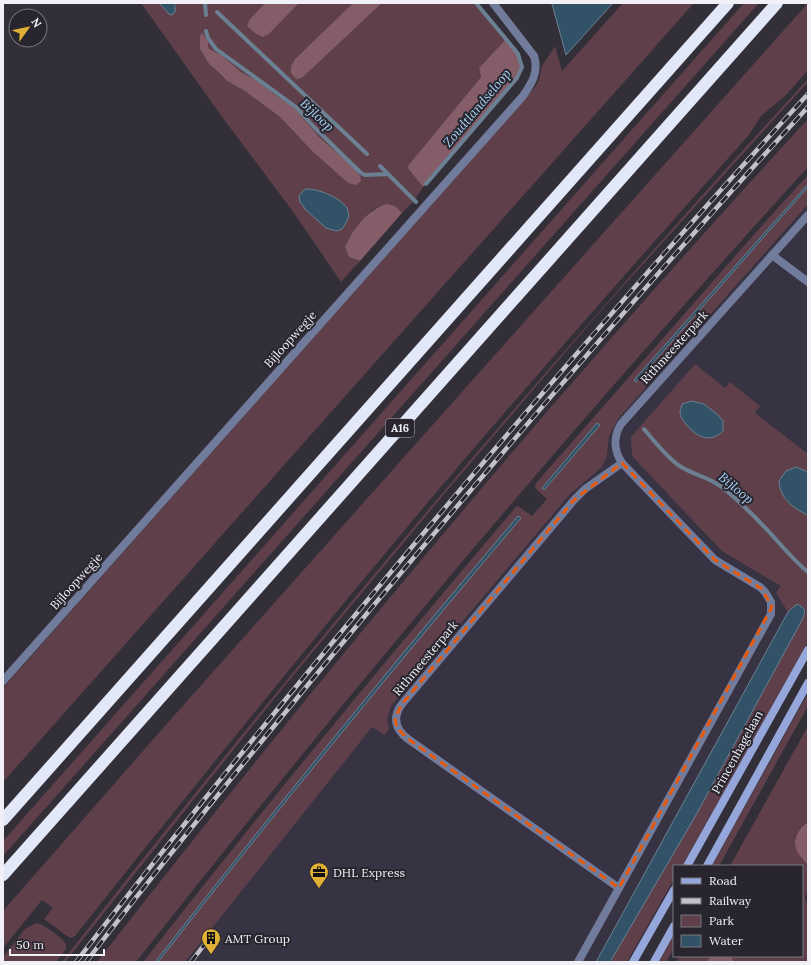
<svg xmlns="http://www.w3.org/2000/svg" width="811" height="965" font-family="Lora,serif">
<rect width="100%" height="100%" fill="#322f38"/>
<!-- built -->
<path fill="#383343" d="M808 177V630L619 962H145L532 519Z"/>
<!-- green -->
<g fill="#5f404a" fill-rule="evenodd">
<path d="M141 3H159L169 14 176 7 175 3H265L250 19 269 34 299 3H353L295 59 291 66 302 78 382 3H475L506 39 479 68 481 77 407 167 423 187 414 201 402 213 395 206H380L372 210 347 241 345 247C348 256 352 259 360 261L341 282 294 213 220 114ZM202 32 208 42V48L221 55 241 72 258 81 274 94 293 106 319 137 354 167 360 176 348 183 312 151 280 117 245 91 227 81 209 64 200 49ZM306 189H313L339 200 326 228 300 202Z"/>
<path d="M623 3H694L3 782V688L523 101 535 87 539 80 542 66 555 46 562 71Z"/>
<path d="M744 3H759L3 856V841Z"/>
<path d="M808 3V70L787 94 761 116 748 136C644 253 541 369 440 488 316 635 195 785 75 936L71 938 67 936 44 919 53 908 42 900 3 948V911L164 727Z"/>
<path d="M808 79V82L598 314 445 493 278 694 195 798 65 962H62C299 657 547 363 808 79Z"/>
<path d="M808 119V167C574 424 351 689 136 962H97C323 672 559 389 808 119Z"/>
<path d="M808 175V204L618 419 609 436 607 456 601 468 570 494 391 706 387 719 389 729 385 735 372 727 185 962H143C264 807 389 656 516 507L518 506 532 516 547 499 537 490 535 487 536 483 765 222Z"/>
<path d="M695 364 725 388 730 382 760 406 755 413 808 454V472L796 467 785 500 797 509 808 515V642L682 866H674V879L627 962H610L696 815 750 717 806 612C804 607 801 606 797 604L788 612 776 593 781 586 722 551 632 456 631 437Z"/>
<path d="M808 693V706L719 866H712Z"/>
<path d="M808 726V822L805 823 795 837 801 858 808 865V889L805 897 808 907V962H734L731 956H802V866H730Z"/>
<path d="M36 923C44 924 62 938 66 944V949L56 962H3V957L25 929Z"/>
<path d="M674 935V948L666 962H659Z"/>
<path d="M680 956H710L707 962H676Z"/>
</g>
<!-- forest -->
<g fill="#845d69">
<path d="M265 3H299L269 34 263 37 256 34 247 26 250 19Z"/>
<path d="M353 3H382L302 78 296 79 291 73V66L295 59Z"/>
<path d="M202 32 208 42V48L221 55 241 72 258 81 274 94 293 106 319 137 354 167 360 176 361 181 356 185 348 183 312 151 280 117 245 91 227 81 218 72 209 64 200 49V37Z"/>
<path d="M506 39C513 48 523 58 523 70L497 103 423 187 407 167 481 77 479 68Z"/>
<path d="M387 204 395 206 402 213 360 261 349 257 345 247C351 231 369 208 387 204Z"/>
<path d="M808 822V865C798 855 790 844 799 831 802 827 804 824 808 822Z"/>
<path d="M710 956H731L734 962H707Z"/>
</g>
<!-- water -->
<g fill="#325268" stroke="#6b8193">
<path d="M159 3H175V12L172 15 169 14Z"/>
<path d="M553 3H613L566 55 552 4Z"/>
<path d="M808 184V187L636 382 634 380Z"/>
<path d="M306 189C317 188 345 199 348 211 350 218 346 223 342 229L336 231 326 228 306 210 300 202 299 196 303 191Z"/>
<path d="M692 401 704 404 718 415 723 421V431C710 444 696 437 686 424 683 421 680 416 680 413 680 410 682 406 682 404Z"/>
<path d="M597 423 600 425 544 490 542 488Z"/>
<path d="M796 467 808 472V515C792 508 780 498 779 481L786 471Z"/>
<path d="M518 516 521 518C397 664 276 811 158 962H155C273 811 394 662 518 516Z"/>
<path d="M797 604C806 608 806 612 802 620L696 815 610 962H596L788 612Z"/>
</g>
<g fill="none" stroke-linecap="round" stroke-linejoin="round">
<!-- stream -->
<g stroke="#6b8193" stroke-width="4">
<path d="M205 3 206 15"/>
<path d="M217 12 367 154"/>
<path d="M206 31 208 38 216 49 296 107 314 127 361 173 365 175 388 174 416 202"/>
<path d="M380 166 388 174"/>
<path d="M426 184 517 78 522 67 518 54 515 50 476 3"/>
<path d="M644 429C654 441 665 455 678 465 694 476 712 477 728 492 747 508 764 526 780 544 789 554 797 563 808 572"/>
</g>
<!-- minor -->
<g stroke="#717c9c" stroke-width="8">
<path d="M772 255 808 282"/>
<path d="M3 681 523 96C532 83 539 72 534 56L493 3"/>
<path d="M619 888 408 739C395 729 392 717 402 704L574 500 585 489 622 463"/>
<path d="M578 962 771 614V602L765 592 760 587 715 560 622 463C614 451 613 437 621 424L808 215"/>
</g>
<!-- secondary -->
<g stroke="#95a7da" stroke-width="8">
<path d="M687 866 808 650"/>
<path d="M707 866 808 683"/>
<path d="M633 962 674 890"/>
<path d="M654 962 674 926"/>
</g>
<!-- motorway -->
<g stroke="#e2e8f8" stroke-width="12">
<path d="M3 820 728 3"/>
<path d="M3 875 777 3"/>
</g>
<defs>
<g id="rail">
<path d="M76 962C183 823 294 688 406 554 537 398 670 244 808 94"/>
<path d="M86 962C181 838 280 718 379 599 519 432 661 267 808 107"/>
<path d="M191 962 214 932"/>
</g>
</defs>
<!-- rail casing -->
<use href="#rail" stroke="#c2c1c8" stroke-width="4.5"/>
<!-- rail -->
<use href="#rail" stroke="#28252e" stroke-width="3" stroke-dasharray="9" stroke-linecap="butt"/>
</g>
<!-- marked area -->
<path fill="none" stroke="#e8590c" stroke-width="3" stroke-dasharray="8 5" stroke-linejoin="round" d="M622 463 715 560 762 589 772 607 619 888 408 739 397 728 395 718 402 704 574 500Z"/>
<!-- icons -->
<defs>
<symbol id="office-pin" viewBox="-11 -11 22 30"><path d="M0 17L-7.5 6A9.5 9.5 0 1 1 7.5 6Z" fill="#dfb034" stroke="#28252e"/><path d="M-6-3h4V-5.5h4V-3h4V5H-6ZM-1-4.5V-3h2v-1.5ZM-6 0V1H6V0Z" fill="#111"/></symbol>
<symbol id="building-pin" viewBox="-11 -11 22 30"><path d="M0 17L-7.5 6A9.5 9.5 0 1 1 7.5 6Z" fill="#dfb034" stroke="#28252e"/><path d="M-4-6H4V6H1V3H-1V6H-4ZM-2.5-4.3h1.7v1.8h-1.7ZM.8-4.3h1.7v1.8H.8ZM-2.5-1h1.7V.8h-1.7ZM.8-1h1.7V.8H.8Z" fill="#111"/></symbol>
</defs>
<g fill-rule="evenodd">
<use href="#office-pin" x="308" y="861" width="22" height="30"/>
<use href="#building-pin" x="200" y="927" width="22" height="30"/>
</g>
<g text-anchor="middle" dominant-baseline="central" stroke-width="4" stroke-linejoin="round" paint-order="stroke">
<!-- shield labels -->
<rect fill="#28252e" stroke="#b5b3ba" stroke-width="1" x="386" y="419" width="28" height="18" rx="3"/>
<g font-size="11" font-weight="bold" fill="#f1f0f6">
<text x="400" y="428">A16</text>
</g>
<!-- street labels -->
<g font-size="12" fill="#f1f0f6" stroke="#28252e">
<text transform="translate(290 339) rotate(-48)">Bijloopwegje</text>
<text transform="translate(674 347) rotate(-48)">Rithmeesterpark</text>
<text transform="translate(76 581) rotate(-48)">Bijloopwegje</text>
<text transform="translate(425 658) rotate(-50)">Rithmeesterpark</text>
<text transform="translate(737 752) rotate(-61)">Princenhagelaan</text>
</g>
<!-- poi labels -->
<g font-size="12" fill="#f1f0f6" stroke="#28252e" text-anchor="start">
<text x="333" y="872">DHL Express</text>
<text x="225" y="938">AMT Group</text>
</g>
<!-- water labels -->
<g font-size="13" font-style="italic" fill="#a7d4f6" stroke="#28252e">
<text transform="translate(477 108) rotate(-50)">Zoudtlandseloop</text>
<text transform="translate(317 115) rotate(44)">Bijloop</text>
<text transform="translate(736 488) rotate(40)">Bijloop</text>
</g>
</g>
<!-- border -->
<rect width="811" height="965" fill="none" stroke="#f1f0f6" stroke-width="8"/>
<!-- legend -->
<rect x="673" y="865" width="130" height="92" fill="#28252e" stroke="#78767e"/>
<rect x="681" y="878" width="20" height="6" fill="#95a7da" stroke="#78767e"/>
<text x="709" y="885" font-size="12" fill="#f1f0f6">Road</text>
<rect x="681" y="898" width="20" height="6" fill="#c2c1c8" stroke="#78767e"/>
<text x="709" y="905" font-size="12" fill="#f1f0f6">Railway</text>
<rect x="681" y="915" width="20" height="12" fill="#5f404a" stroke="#78767e"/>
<text x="709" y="925" font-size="12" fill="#f1f0f6">Park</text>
<rect x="681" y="935" width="20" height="12" fill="#325268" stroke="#78767e"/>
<text x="709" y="945" font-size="12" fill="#f1f0f6">Water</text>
<!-- north arrow -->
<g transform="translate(28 28) rotate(57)"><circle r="19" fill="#28252e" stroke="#78767e"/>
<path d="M0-3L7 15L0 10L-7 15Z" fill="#dfb034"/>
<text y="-6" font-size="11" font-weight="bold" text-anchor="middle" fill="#f1f0f6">N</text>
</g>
<!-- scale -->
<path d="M10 949v6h94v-6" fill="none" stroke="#f1f0f6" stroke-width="2"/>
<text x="16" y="949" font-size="12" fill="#f1f0f6" stroke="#28252e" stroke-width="3" paint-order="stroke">50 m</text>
</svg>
